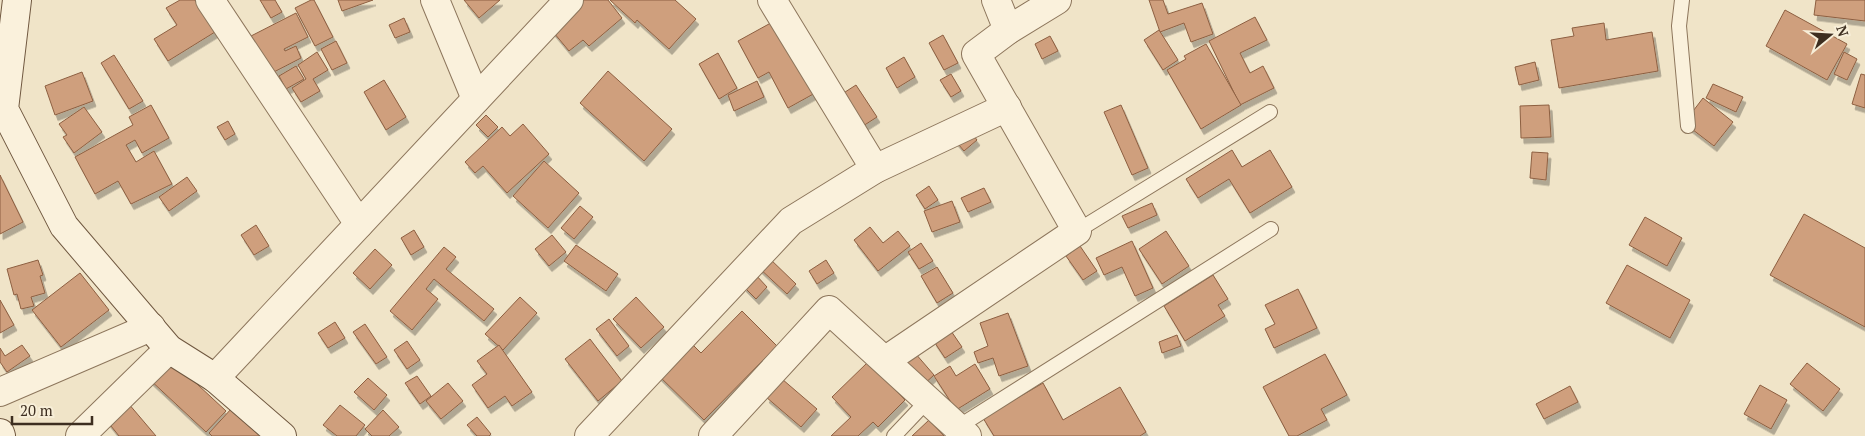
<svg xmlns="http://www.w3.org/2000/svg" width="1865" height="436" font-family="'PT Serif',serif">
<defs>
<filter id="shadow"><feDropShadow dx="3" dy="5.5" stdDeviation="0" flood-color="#0004"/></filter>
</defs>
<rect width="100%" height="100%" fill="#f0e4c8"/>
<!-- building -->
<g fill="#cf9f7d" stroke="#8d5f41" filter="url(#shadow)">
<path d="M180 0H195L215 32 168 61 154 39 177 25 166 8Z"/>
<path d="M260 0H275L282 12 271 18Z"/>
<path d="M311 0H314L333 37 315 46 295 8Z"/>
<path d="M338 0H373L342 11Z"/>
<path d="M464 0H500L479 18Z"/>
<path d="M569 0H608L622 18 589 46 583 40 569 51 544 21Z"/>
<path d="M610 0H675L696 19 669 49 637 20 635 23Z"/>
<path d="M1149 0H1163L1168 14 1202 3 1213 34 1191 42 1184 23 1160 32Z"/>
<path d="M1816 0H1865V21L1814 15Z"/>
<path d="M1785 10 1847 44 1827 80 1766 46Z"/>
<path d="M296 13 308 37 284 49 285 51 296 46 301 58 270 74 251 36Z"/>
<path d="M1255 17 1267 40 1240 53 1250 73 1263 66 1274 88 1240 105 1209 41Z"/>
<path d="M404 18 410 32 395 38 389 25Z"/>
<path d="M778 19 817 92 788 108 769 72 758 78 738 41Z"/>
<path d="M1604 23 1606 40 1652 32 1658 71 1559 88 1551 40 1574 36 1572 28Z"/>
<path d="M1159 30 1178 60 1163 70 1144 40Z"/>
<path d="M943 35 958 63 944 70 929 43Z"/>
<path d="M1050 36 1058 51 1042 59 1035 44Z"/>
<path d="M336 41 347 63 332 70 321 49Z"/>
<path d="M1206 44 1241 105 1201 129 1167 70 1186 59 1184 56Z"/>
<path d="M317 52 328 70 313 79 320 91 301 102 292 88 306 79 298 65Z"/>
<path d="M1844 52 1857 59 1847 80 1834 74Z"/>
<path d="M718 53 737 88 719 99 699 64Z"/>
<path d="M114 55 143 101 129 109 101 63Z"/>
<path d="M904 57 915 77 897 88 886 68Z"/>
<path d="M1535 62 1539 80 1519 85 1515 67Z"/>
<path d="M296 66 304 79 286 89 279 76Z"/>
<path d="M608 71 672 129 644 161 580 103Z"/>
<path d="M82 72 93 101 55 115 45 86Z"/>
<path d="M951 74 961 91 951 97 940 80Z"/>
<path d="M1861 74 1865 75V108L1852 104Z"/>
<path d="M384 80 406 117 386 130 364 92Z"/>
<path d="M757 81 764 97 734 111 728 95Z"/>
<path d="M1713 84 1743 97 1736 112 1706 98Z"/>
<path d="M856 85 877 117 863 126 842 94Z"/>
<path d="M1703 98 1733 122 1714 146 1684 123Z"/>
<path d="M151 105 169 138 142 153 135 140 126 145 136 162 154 151 172 184 131 204 118 181 95 194 75 157 133 125 129 117Z"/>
<path d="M1121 105 1148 168 1132 175 1104 112Z"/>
<path d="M1549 105 1551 137 1521 138 1520 106Z"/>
<path d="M84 107 102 132 74 153 63 137 67 135 59 124Z"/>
<path d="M486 115 498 127 488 137 476 125Z"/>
<path d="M228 121 235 134 225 140 217 127Z"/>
<path d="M523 124 549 154 507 193 483 166 475 173 465 162 502 127 510 136Z"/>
<path d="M967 127 977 140 964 151 953 138Z"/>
<path d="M1232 150 1242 167 1270 150 1292 187 1250 213 1229 179 1198 198 1186 179Z"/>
<path d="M1532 152 1548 153 1546 180 1530 178Z"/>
<path d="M544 161 579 193 548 228 513 196Z"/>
<path d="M0 175 23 222 0 234Z"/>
<path d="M187 177 197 191 169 211 159 197Z"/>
<path d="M929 186 938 200 925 209 916 195Z"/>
<path d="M984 188 991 202 968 212 961 198Z"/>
<path d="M952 201 960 222 932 232 924 211Z"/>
<path d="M1152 203 1157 215 1128 228 1122 216Z"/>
<path d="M580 206 593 217 574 239 561 228Z"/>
<path d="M1804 214 1865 248V327L1770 275Z"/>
<path d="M1645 217 1682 238 1667 266 1629 245Z"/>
<path d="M256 225 269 246 254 255 241 235Z"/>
<path d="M870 227 883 243 898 231 910 246 878 271 854 240Z"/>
<path d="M414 230 424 247 411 255 401 238Z"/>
<path d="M1166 231 1189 266 1162 284 1139 249Z"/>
<path d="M552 235 566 252 549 266 535 249Z"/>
<path d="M1132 241 1153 288 1135 296 1122 267 1104 275 1096 258Z"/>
<path d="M921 243 933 261 919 269 908 252Z"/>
<path d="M576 245 618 274 606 291 564 261Z"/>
<path d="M1080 246 1097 271 1083 280 1066 256Z"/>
<path d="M444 247 456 257 446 269 494 309 484 321 434 279 426 289 438 299 412 330 390 311Z"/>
<path d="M375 249 392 265 370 289 353 273Z"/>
<path d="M768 257 796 284 787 294 758 267Z"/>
<path d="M38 260 43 275 40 276 45 293 31 297 34 306 21 309 17 294 14 295 7 269Z"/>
<path d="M826 260 834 273 817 284 809 271Z"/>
<path d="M1627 265 1690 300 1670 338 1606 303Z"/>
<path d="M937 267 953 293 937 303 921 276Z"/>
<path d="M80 273 109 310 61 347 32 310Z"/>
<path d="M755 274 767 287 756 299 743 286Z"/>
<path d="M1213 275 1228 299 1218 305 1225 316 1185 341 1164 306Z"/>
<path d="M1298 289 1317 328 1274 348 1265 329 1275 324 1265 305Z"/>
<path d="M520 297 537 313 503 350 485 334Z"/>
<path d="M636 297 664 327 641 348 613 319Z"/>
<path d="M0 300 14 325 0 333Z"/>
<path d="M742 311 777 346 704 420 656 373 688 340 701 353Z"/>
<path d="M1008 313 1028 366 999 376 993 358 978 363 974 352 988 346 980 323Z"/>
<path d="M609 319 629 346 617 356 596 329Z"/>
<path d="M335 322 345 338 328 348 318 333Z"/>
<path d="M365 324 387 357 376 364 353 332Z"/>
<path d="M949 328 962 347 945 358 933 340Z"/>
<path d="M1177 335 1181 346 1162 353 1159 342Z"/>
<path d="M590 339 622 381 598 401 565 359Z"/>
<path d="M407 341 420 360 407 369 394 350Z"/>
<path d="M22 345 30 356 7 372 0 362V348L5 356Z"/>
<path d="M499 345 532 392 512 406 505 396 488 408 472 385 487 374 477 361Z"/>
<path d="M915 353 934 375 922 386 902 364Z"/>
<path d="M1325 354 1347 395 1321 409 1327 420 1297 436H1289L1263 387Z"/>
<path d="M168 357 226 411 206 432 148 378Z"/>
<path d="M868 362 905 400 878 427 873 422 858 436H831L851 417 832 397Z"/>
<path d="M1807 363 1840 389 1823 411 1790 384Z"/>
<path d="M975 364 990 389 956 410 934 376 950 366 956 376Z"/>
<path d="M417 376 431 396 420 404 405 383Z"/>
<path d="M368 378 387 395 374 410 354 392Z"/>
<path d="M782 379 817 409 801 427 766 397Z"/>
<path d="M448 383 463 401 441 419 426 401Z"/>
<path d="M1043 383 1063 420 1120 387 1146 432 1140 436H994L983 418Z"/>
<path d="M1760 385 1787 400 1771 429 1744 414Z"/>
<path d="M1570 386 1578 402 1544 419 1536 404Z"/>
<path d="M128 403 156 436H119L107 421Z"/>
<path d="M340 405 365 425 356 436H337L323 425Z"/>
<path d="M232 408 261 436H212L209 433Z"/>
<path d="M383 410 399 427 389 436H372L365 429Z"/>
<path d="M477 417 491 434 489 436H477L467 425Z"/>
<path d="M929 420 944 436H912Z"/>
</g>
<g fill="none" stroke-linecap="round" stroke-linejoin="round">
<defs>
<g id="lane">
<path d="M1682 0 1679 26 1688 126"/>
<path d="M1077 231 1270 112"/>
<path d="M958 427 1271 229"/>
<path d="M894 436 929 399"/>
</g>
<g id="street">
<path d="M210 0 359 224"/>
<path d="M435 0 476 99"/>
<path d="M772 0 875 169"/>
<path d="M996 0 1008 30"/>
<path d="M886 360 1077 231 976 54 1008 30 1057 0"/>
<path d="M215 378 569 0"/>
<path d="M0 392 151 327"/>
<path d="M80 436 169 349"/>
<path d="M589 436 791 221 875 169 1007 107"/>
<path d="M713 436 829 310 967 436"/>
</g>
<g id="secondary">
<path d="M17 0 4 109 64 226 169 349 215 378 282 436"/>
<path d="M0 433 1 436"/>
</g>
</defs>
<!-- lane casing -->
<use href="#lane" stroke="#8d765c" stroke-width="16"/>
<!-- street casing -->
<use href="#street" stroke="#8d765c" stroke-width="30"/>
<!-- secondary casing -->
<use href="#secondary" stroke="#6f573f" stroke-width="30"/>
<!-- lane -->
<use href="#lane" stroke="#faf1dc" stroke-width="14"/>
<!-- street -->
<use href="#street" stroke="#faf1dc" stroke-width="28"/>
<!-- secondary -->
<use href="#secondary" stroke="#faf1dc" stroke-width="28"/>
</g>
<!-- north arrow -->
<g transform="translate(1830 35) rotate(72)" stroke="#f7eed8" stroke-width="4" paint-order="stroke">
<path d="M0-4L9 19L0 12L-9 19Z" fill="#3d2e20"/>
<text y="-8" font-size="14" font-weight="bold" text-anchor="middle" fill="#3d2e20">N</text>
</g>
<!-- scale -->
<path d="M12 416v8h80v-8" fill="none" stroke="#3d2e20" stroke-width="2.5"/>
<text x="20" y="416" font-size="15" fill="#3d2e20" stroke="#f7eed8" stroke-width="4" paint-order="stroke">20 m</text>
</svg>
